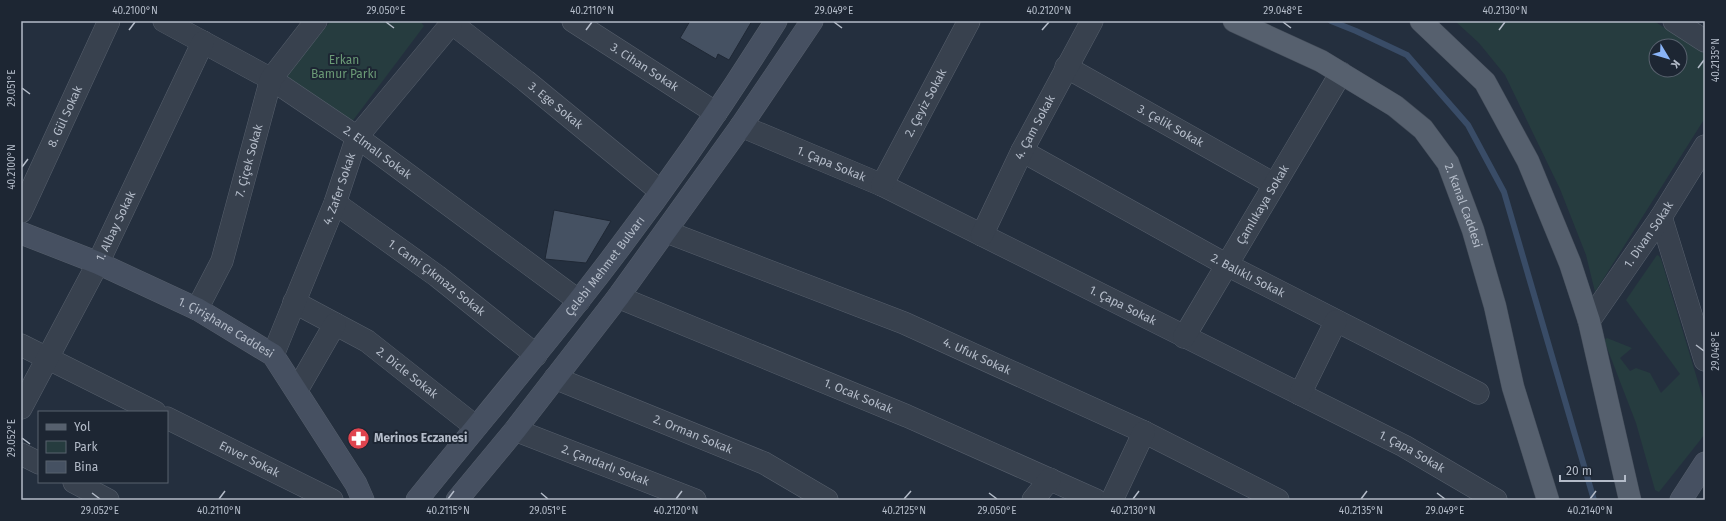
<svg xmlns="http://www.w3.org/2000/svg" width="1726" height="521" font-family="'Fira Sans',sans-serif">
<rect width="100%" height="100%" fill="#242f3e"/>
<!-- green -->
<g fill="#263c3f" fill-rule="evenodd">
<path d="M331 21H420L424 26 351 123 284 77Z"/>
<path d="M1455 21H1654L1705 54V118L1595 292 1586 255 1560 189 1505 75 1479 43ZM1656 46H1680V70H1656Z"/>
<path d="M1657 255 1659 256 1661 259 1705 405V434L1659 492 1655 490 1636 423 1604 340 1607 338 1632 348 1620 358 1630 371 1636 368 1650 373 1661 393 1680 374 1626 300Z"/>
</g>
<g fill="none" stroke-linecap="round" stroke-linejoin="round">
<!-- stream -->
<path stroke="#394c67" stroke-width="6" d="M1331 21 1356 31 1407 55 1468 125 1504 192 1594 500"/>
</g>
<!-- building -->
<g fill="#455162" stroke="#1f2835">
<path d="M690 21H752L729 60 718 54 716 59 680 38Z"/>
<path d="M554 210 611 221 586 263 545 259Z"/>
</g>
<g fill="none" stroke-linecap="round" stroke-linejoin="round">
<defs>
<g id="street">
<path id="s1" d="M164 21 271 79 357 137 579 301"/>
<path id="s2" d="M449 21 526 81 660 191"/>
<path id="s3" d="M573 21 716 113"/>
<path d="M1674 21 1705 41"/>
<path id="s4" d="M1066 67 1274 184"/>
<path id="s5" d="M741 126 882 185 1404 446 1496 500"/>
<path id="s6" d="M1022 151 1227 265 1478 393"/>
<path id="s7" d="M882 185 969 21"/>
<path id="s8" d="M335 203 437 276 536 355"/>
<path id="s9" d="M21 212 109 21"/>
<path d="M1661 217 1705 360"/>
<path id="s10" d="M667 232 904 323 1144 432 1278 500"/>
<path id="s11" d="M982 235 1022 151 1092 21"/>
<path id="s12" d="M618 297 907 416 1096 500"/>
<path id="s13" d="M294 302 367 341 476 427"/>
<path id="s14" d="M197 309 222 261 271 79 316 21"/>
<path id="s15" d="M1589 321 1661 217 1705 146"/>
<path id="s16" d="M1184 337 1341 73"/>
<path d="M21 345 155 412"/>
<path id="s17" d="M273 355 335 203 357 137 451 24"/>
<path id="s18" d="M555 378 764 463 827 500"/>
<path d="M297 390 335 324"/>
<path d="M1300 394 1336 321"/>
<path id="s19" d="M21 408 98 263 203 42"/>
<path id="s20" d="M167 418 332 500"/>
<path id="s21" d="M515 430 695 500"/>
<path d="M21 454 39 463"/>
<path d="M74 482 108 500"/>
<path d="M1033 500 1050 479"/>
<path d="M1112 500 1144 432"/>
</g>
<g id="secondary">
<path id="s22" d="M21 233 98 263 197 309 273 355 356 484 363 500"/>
<path id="s23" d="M417 500C470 434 525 369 577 303 648 213 715 118 776 21"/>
<path d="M457 500 515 430 618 297 741 126 812 21"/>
<path d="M1681 500 1705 463"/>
</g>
<g id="primary">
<path id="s24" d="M1234 21 1321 61 1395 106 1423 129 1448 163 1473 230 1495 306 1513 387 1548 500"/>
<path d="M1421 21 1485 82 1528 161 1570 263 1589 321 1630 500"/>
</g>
</defs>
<!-- street casing -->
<use href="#street" stroke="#565f6c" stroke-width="23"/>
<!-- secondary casing -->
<use href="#secondary" stroke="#565f6c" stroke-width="23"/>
<!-- primary casing -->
<use href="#primary" stroke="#414a57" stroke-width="23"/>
<!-- street -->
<use href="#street" stroke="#38414e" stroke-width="22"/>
<!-- secondary -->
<use href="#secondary" stroke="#465061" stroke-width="22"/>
<!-- primary -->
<use href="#primary" stroke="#56606e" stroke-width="22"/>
</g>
<!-- ticks -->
<path fill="none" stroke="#b4bcc9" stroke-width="1.5" d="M386 22 394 28M834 22 842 28M1283 22 1291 28M129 30 135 22M586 30 592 22M1042 30 1049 22M1499 30 1505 22M1698 68 1704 60M22 88 30 94M22 167 28 159M1696 345 1704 351M22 438 30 444M92 493 100 499M541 493 548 499M989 493 997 499M1437 493 1445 499M219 499 225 491M448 499 454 491M676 499 682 491M904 499 911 491M1133 499 1139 491M1361 499 1367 491M1590 499 1596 491"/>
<!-- icons -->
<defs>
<symbol id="pharmacy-disc" viewBox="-11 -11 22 22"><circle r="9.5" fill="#e0444e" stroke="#1d2633"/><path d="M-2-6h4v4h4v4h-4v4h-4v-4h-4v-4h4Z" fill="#fff"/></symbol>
</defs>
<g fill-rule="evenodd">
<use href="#pharmacy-disc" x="346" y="426" width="25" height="25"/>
</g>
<g text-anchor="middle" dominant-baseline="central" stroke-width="4" stroke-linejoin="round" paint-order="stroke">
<!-- park labels -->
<g font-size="12" fill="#6b9a76" stroke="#1d2633">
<text x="344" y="60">Erkan<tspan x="344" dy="14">Bamur Parkı</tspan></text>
</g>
<!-- street labels -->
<g font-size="12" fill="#b4bcc9" stroke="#1d2633">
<text stroke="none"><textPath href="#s3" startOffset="85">3. Cihan Sokak</textPath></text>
<text stroke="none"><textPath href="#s7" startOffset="93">2. Çeyiz Sokak</textPath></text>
<text stroke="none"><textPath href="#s2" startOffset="136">3. Ege Sokak</textPath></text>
<text stroke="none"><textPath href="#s9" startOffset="105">8. Gül Sokak</textPath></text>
<text stroke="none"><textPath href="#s4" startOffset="120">3. Çelik Sokak</textPath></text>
<text stroke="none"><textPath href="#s11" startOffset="120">4. Çam Sokak</textPath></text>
<text stroke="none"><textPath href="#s1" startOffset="251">2. Elmalı Sokak</textPath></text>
<text stroke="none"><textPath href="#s14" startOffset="158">7. Çiçek Sokak</textPath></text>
<text stroke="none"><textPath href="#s5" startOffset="98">1. Çapa Sokak</textPath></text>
<text stroke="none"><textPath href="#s17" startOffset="179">4. Zafer Sokak</textPath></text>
<text stroke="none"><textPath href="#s16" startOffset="154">Çamlıkaya Sokak</textPath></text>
<text stroke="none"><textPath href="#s24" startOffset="306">2. Kanal Caddesi</textPath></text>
<text stroke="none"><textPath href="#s19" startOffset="205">1. Albay Sokak</textPath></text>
<text stroke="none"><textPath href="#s15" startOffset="105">1. Divan Sokak</textPath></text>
<text stroke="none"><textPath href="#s23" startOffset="300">Çelebi Mehmet Bulvarı</textPath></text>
<text stroke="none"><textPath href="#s6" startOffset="258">2. Balıklı Sokak</textPath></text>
<text stroke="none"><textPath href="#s8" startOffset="126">1. Cami Çıkmazı Sokak</textPath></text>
<text stroke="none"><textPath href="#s5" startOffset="422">1. Çapa Sokak</textPath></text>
<text stroke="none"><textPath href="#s22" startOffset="226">1. Çirişhane Caddesi</textPath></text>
<text stroke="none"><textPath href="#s10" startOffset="334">4. Ufuk Sokak</textPath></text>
<text stroke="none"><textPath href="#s13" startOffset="134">2. Dicle Sokak</textPath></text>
<text stroke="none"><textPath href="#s12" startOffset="260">1. Ocak Sokak</textPath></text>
<text stroke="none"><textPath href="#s18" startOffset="149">2. Orman Sokak</textPath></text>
<text stroke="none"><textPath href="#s5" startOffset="746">1. Çapa Sokak</textPath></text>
<text stroke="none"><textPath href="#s20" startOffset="92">Enver Sokak</textPath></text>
<text stroke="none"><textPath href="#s21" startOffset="97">2. Çandarlı Sokak</textPath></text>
</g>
<!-- poi labels -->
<g font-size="12" font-weight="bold" fill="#b4bcc9" stroke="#1d2633" text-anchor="start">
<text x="374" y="438">Merinos Eczanesi</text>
</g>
</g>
<!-- border -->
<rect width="1726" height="521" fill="none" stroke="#1d2633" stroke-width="44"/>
<!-- legend -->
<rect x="38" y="411" width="130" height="72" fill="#1d2633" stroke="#59626f"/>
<rect x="46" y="424" width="20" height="6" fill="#56606e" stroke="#59626f"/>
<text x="74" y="431" font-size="12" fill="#b4bcc9">Yol</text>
<rect x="46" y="441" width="20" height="12" fill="#263c3f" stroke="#59626f"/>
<text x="74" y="451" font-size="12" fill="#b4bcc9">Park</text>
<rect x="46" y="461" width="20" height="12" fill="#455162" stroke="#59626f"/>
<text x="74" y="471" font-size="12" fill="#b4bcc9">Bina</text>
<!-- north arrow -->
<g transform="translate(1668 58) rotate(128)"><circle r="19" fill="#1d2633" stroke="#59626f"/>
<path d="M0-3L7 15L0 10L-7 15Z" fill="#8ab4f8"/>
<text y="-6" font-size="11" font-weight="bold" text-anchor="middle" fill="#b4bcc9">K</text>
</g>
<!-- scale -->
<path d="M1560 475v6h65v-6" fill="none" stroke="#b4bcc9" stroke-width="2"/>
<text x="1566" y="475" font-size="12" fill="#b4bcc9" stroke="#1d2633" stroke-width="3" paint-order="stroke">20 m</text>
<rect x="22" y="22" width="1682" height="477" fill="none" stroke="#b4bcc9" stroke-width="1.5"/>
<g font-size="10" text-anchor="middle" fill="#b4bcc9">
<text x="135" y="14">40.2100°N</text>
<text x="386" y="14">29.050°E</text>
<text x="592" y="14">40.2110°N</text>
<text x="834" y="14">29.049°E</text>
<text x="1049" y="14">40.2120°N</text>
<text x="1283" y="14">29.048°E</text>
<text x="1505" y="14">40.2130°N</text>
<text transform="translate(1715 60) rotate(-90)" y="4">40.2135°N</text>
<text transform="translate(11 88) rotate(-90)" y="4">29.051°E</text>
<text transform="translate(11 167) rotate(-90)" y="4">40.2100°N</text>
<text transform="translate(1715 351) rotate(-90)" y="4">29.048°E</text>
<text transform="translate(11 438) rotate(-90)" y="4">29.052°E</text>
<text x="100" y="514">29.052°E</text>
<text x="219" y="514">40.2110°N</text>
<text x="448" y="514">40.2115°N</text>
<text x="548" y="514">29.051°E</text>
<text x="676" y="514">40.2120°N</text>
<text x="904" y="514">40.2125°N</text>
<text x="997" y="514">29.050°E</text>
<text x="1133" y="514">40.2130°N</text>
<text x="1361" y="514">40.2135°N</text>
<text x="1445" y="514">29.049°E</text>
<text x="1590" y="514">40.2140°N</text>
</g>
</svg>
